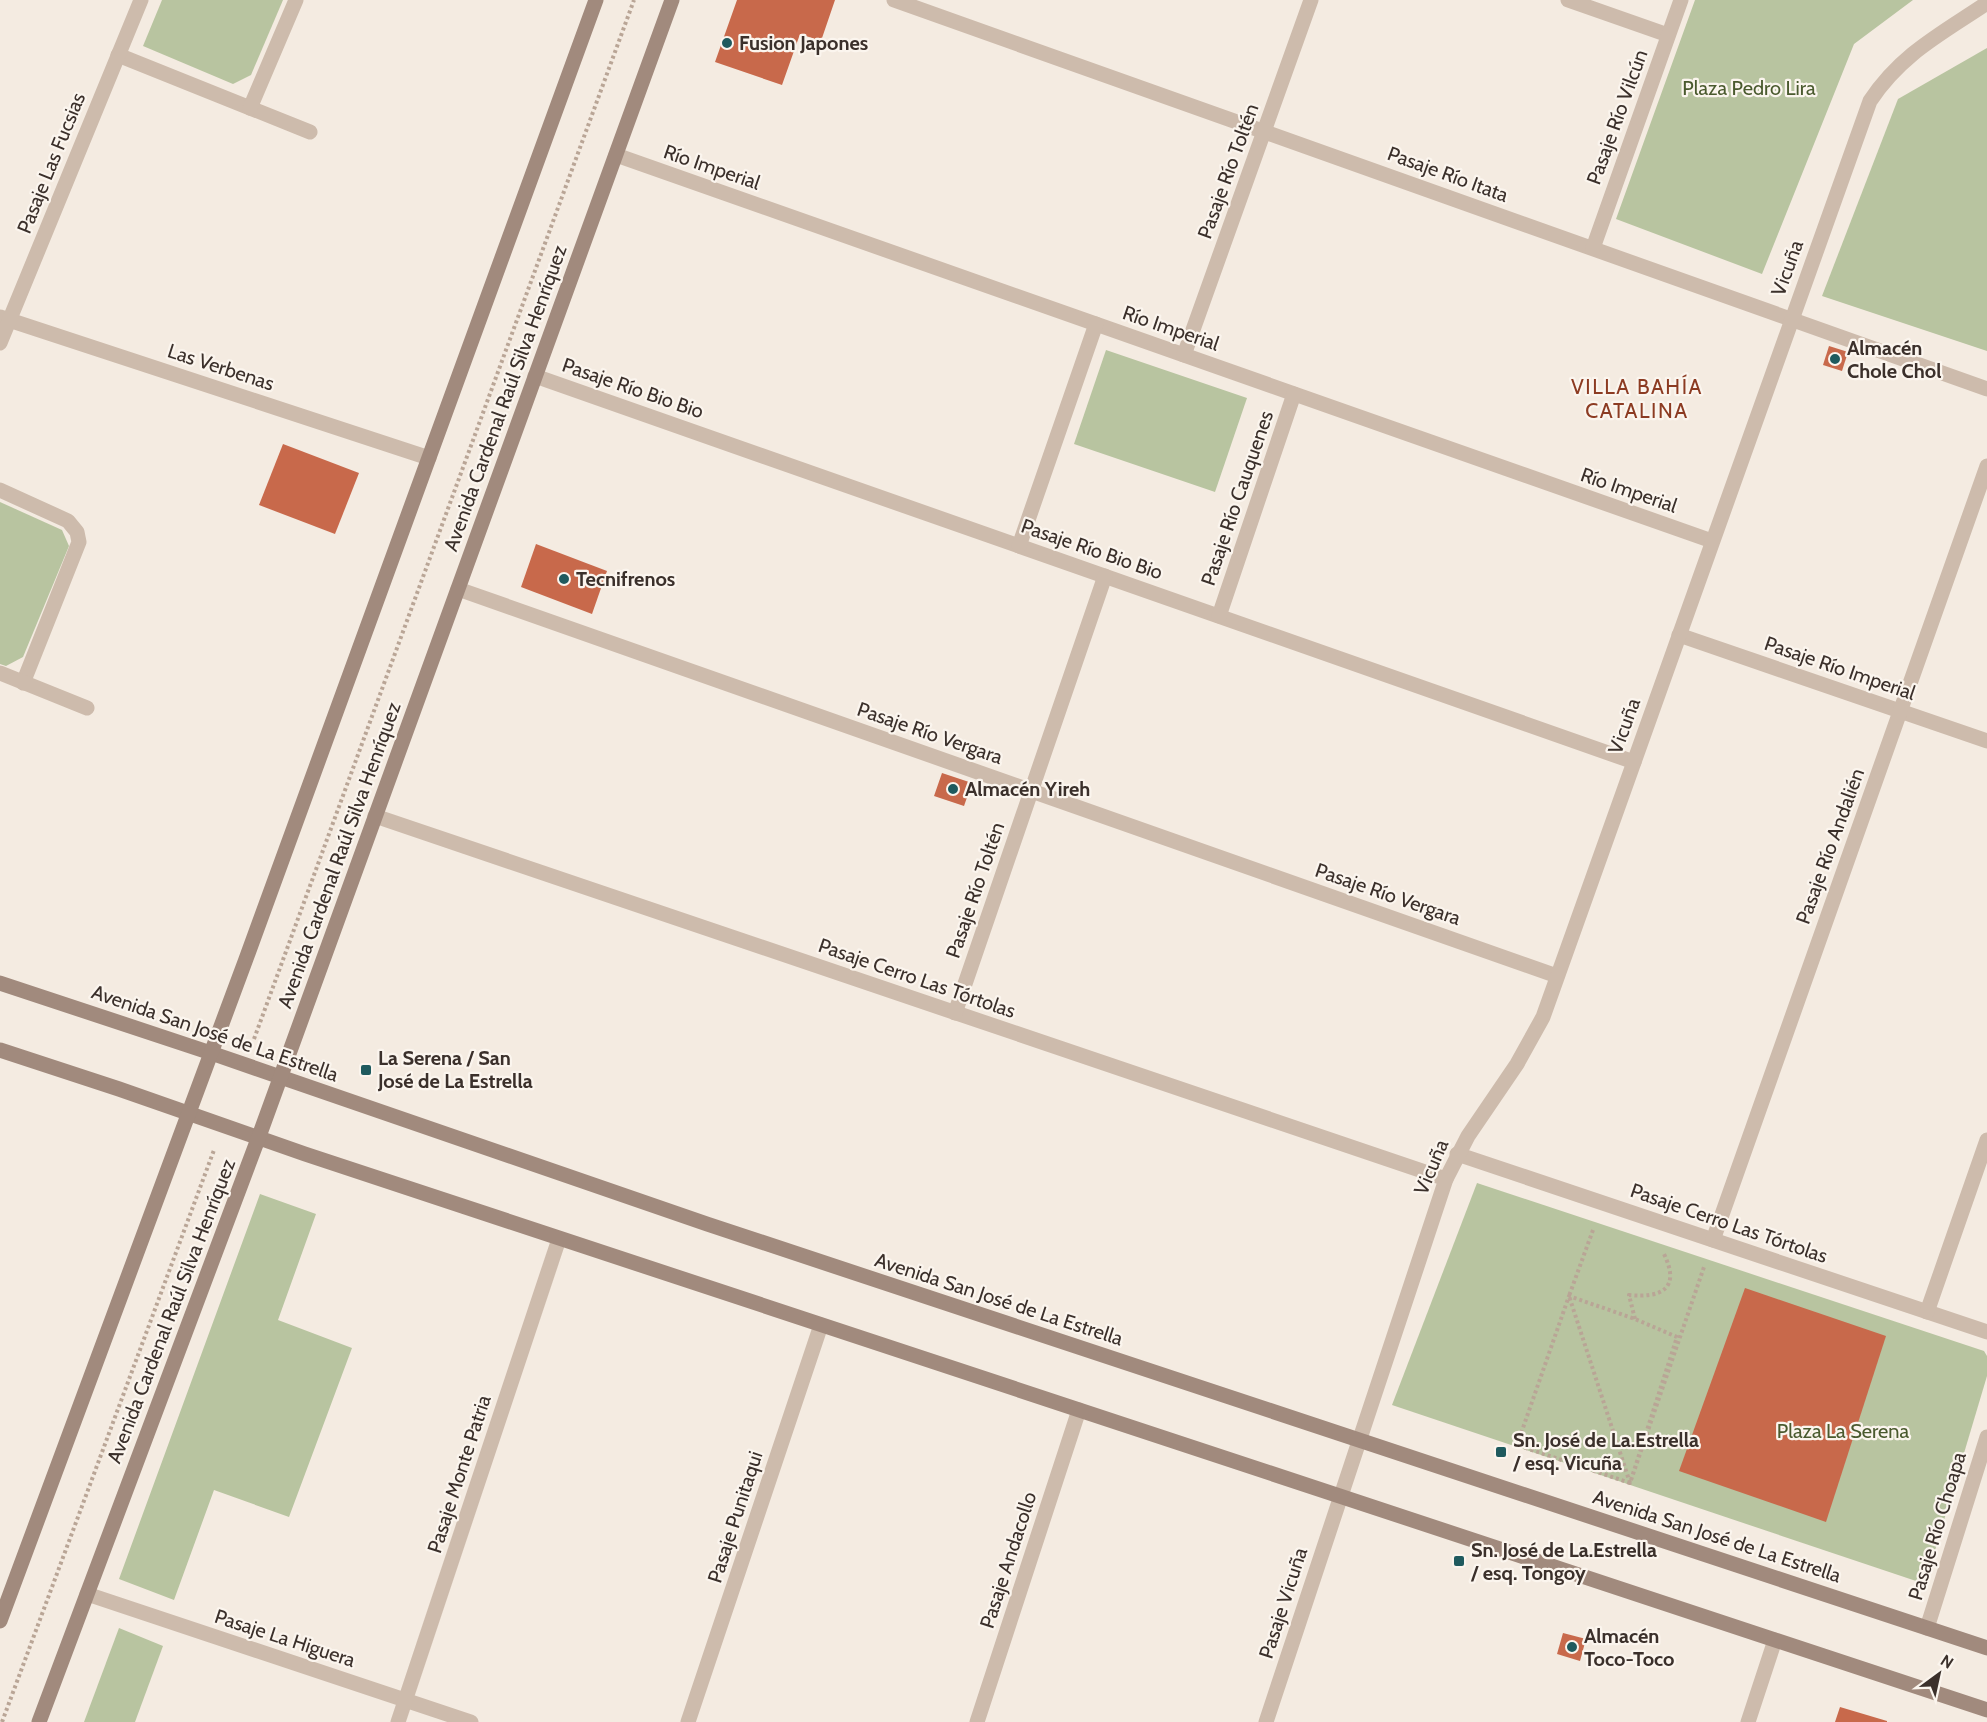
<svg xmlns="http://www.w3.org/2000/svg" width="1987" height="1722" font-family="Cabin,sans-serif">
<rect width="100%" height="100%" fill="#f4ebe1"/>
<!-- green -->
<g fill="#b8c4a0">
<path d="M162 0H283L251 75 233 84 143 46Z"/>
<path d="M1695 0H1913L1854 44 1762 274 1616 219Z"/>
<path d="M1987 48V351L1822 296 1898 99Z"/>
<path d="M1106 350 1247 398 1215 492 1074 444Z"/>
<path d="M0 502 62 530 69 546 23 657 6 666 0 664Z"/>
<path d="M1477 1183 1984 1351 1987 1356V1376L1925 1584 1392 1405Z"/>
<path d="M260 1194 316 1214 278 1320 352 1348 289 1517 214 1490 174 1600 119 1579Z"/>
<path d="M119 1628 163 1646 135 1722H84Z"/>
</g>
<!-- building -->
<g fill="#c8694b">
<path d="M737 0H835L821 41 800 34 782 85 715 62Z"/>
<path d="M1829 346 1848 352 1842 371 1823 365Z"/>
<path d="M283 444 359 473 335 534 259 505Z"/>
<path d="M536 544 607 571 592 614 521 587Z"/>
<path d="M942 773 972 783 964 806 934 796Z"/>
<path d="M1745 1288 1886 1336 1826 1522 1679 1471Z"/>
<path d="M1563 1633 1586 1639 1580 1661 1557 1654Z"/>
<path d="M1840 1707 1887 1721V1722H1835Z"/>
</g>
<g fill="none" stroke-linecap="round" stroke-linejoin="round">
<!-- path -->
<g stroke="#b9a596" stroke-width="4" stroke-dasharray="3 3" stroke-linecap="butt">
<path d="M254 1039 634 0"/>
<path d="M1593 1230 1569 1296 1630 1483 1677 1337 1635 1319 1569 1296 1517 1445 1630 1483 1704 1267"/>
<path d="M1635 1319 1629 1295C1661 1298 1681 1289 1664 1254"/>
<path d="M2 1722 214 1150"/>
</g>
<!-- street -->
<g stroke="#cdbbac" stroke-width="15">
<path d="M894 0 1987 389"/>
<path d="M1568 0 1668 35"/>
<path d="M118 55 310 132"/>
<path d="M250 108 296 0"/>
<path d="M616 155 1712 541"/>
<path d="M1593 248 1681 0"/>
<path d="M0 317 429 458"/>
<path d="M0 343 141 0"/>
<path d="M1184 355 1311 0"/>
<path d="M535 376 1634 762"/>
<path d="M0 490 68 521 77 532 79 542 23 683"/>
<path d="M1019 546 1096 324"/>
<path d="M458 589 1557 976"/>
<path d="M1219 616 1294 394"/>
<path d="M1679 635 1987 741"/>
<path d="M0 673 87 708"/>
<path d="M375 816 1446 1179"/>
<path d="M955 1013 1105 576"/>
<path d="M1457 1154 1987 1332"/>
<path d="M1713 1240 1987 466"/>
<path d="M1927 1312 1987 1140"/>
<path d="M87 1594 471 1722"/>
<path d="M1927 1628 1987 1437"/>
<path d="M398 1722 559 1239"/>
<path d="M688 1722 821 1325"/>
<path d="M977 1722 1079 1410"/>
<path d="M1266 1722 1446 1179 1468 1136 1517 1064 1543 1017 1870 101C1901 54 1941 34 1987 3"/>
<path d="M1748 1722 1775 1640"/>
</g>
<!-- secondary -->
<g stroke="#a18a7d" stroke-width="15">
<path d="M0 983 211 1053 707 1224 1987 1648"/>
<path d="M0 1050 119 1089 305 1154 1987 1710"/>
<path d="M0 1621 246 959 596 0"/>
<path d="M39 1722 258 1139 672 0"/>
</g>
</g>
<!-- markers -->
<g fill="#1f5a5e" stroke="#fbf5ee" stroke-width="2">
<circle cx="727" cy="43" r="6"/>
<circle cx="1835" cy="359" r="6"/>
<circle cx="564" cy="579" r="6"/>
<circle cx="953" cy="789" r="6"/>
<rect x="360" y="1064" width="12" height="12" rx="3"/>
<rect x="1495" y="1446" width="12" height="12" rx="3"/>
<rect x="1453" y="1555" width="12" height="12" rx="3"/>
<circle cx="1572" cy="1647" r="6"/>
</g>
<g text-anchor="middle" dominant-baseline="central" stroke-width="4.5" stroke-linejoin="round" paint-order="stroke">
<!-- poi labels -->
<g font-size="20" font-weight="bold" fill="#3b302b" stroke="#fbf5ee" text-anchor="start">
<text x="739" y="43">Fusion Japones</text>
<text x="1847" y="348">Almacén<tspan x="1847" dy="23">Chole Chol</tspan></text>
<text x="576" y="579">Tecnifrenos</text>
<text x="965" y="789">Almacén Yireh</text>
<text x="378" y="1058">La Serena / San<tspan x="378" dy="23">José de La Estrella</tspan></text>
<text x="1513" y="1440">Sn. José de La.Estrella<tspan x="1513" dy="23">/ esq. Vicuña</tspan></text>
<text x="1471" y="1550">Sn. José de La.Estrella<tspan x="1471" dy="23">/ esq. Tongoy</tspan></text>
<text x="1584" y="1636">Almacén<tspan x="1584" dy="23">Toco-Toco</tspan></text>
</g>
<!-- park labels -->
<g font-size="20" fill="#4a5a2e" stroke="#fbf5ee">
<text x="1749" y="88">Plaza Pedro Lira</text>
<text x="1843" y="1431">Plaza La Serena</text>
</g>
<!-- street labels -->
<g font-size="20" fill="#3b302b" stroke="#fbf5ee">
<text transform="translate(1617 117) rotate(-70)">Pasaje Río Vilcún</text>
<text transform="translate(51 163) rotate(-68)">Pasaje Las Fucsias</text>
<text transform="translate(712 167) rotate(19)">Río Imperial</text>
<text transform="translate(1228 171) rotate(-70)">Pasaje Río Toltén</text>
<text transform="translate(1448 174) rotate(20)">Pasaje Río Itata</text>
<text transform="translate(1787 268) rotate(-70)">Vicuña</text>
<text transform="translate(1171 328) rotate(19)">Río Imperial</text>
<text transform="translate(221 367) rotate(18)">Las Verbenas</text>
<text transform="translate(633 388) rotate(19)">Pasaje Río Bio Bio</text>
<text transform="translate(505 398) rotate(-70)">Avenida Cardenal Raúl Silva Henríquez</text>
<text transform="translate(1629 490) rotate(19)">Río Imperial</text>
<text transform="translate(1237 498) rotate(-71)">Pasaje Río Cauquenes</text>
<text transform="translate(1092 549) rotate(19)">Pasaje Río Bio Bio</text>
<text transform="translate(1840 668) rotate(19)">Pasaje Río Imperial</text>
<text transform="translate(1624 726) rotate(-70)">Vicuña</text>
<text transform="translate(930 733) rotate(19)">Pasaje Río Vergara</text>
<text transform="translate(1830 846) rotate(-70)">Pasaje Río Andalién</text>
<text transform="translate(339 855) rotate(-70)">Avenida Cardenal Raúl Silva Henríquez</text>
<text transform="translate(975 890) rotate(-71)">Pasaje Río Toltén</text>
<text transform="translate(1388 894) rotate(19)">Pasaje Río Vergara</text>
<text transform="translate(917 978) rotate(19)">Pasaje Cerro Las Tórtolas</text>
<text transform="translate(215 1033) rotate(19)">Avenida San José de La Estrella</text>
<text transform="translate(1431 1167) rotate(-67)">Vicuña</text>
<text transform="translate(1729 1223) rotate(19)">Pasaje Cerro Las Tórtolas</text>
<text transform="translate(999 1299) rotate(18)">Avenida San José de La Estrella</text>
<text transform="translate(171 1311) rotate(-69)">Avenida Cardenal Raúl Silva Henríquez</text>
<text transform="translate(459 1474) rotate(-72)">Pasaje Monte Patria</text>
<text transform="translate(735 1517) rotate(-72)">Pasaje Punitaqui</text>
<text transform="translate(1937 1526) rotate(-73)">Pasaje Río Choapa</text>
<text transform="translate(1717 1536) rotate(18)">Avenida San José de La Estrella</text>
<text transform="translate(1008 1560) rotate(-72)">Pasaje Andacollo</text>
<text transform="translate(1283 1603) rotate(-72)">Pasaje Vicuña</text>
<text transform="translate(285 1638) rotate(18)">Pasaje La Higuera</text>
</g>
<!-- neighbourhood labels -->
<g font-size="21" letter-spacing="1.5" fill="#8c3b22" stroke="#fbf5ee">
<text x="1637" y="386">VILLA BAHÍA<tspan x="1637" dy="24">CATALINA</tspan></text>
</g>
</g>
<!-- north arrow -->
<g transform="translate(1939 1674) rotate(33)" stroke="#fbf5ee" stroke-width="4.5" paint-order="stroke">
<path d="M0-4.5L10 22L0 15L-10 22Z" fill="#3b302b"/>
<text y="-9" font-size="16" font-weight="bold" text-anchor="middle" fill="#3b302b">N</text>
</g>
</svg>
